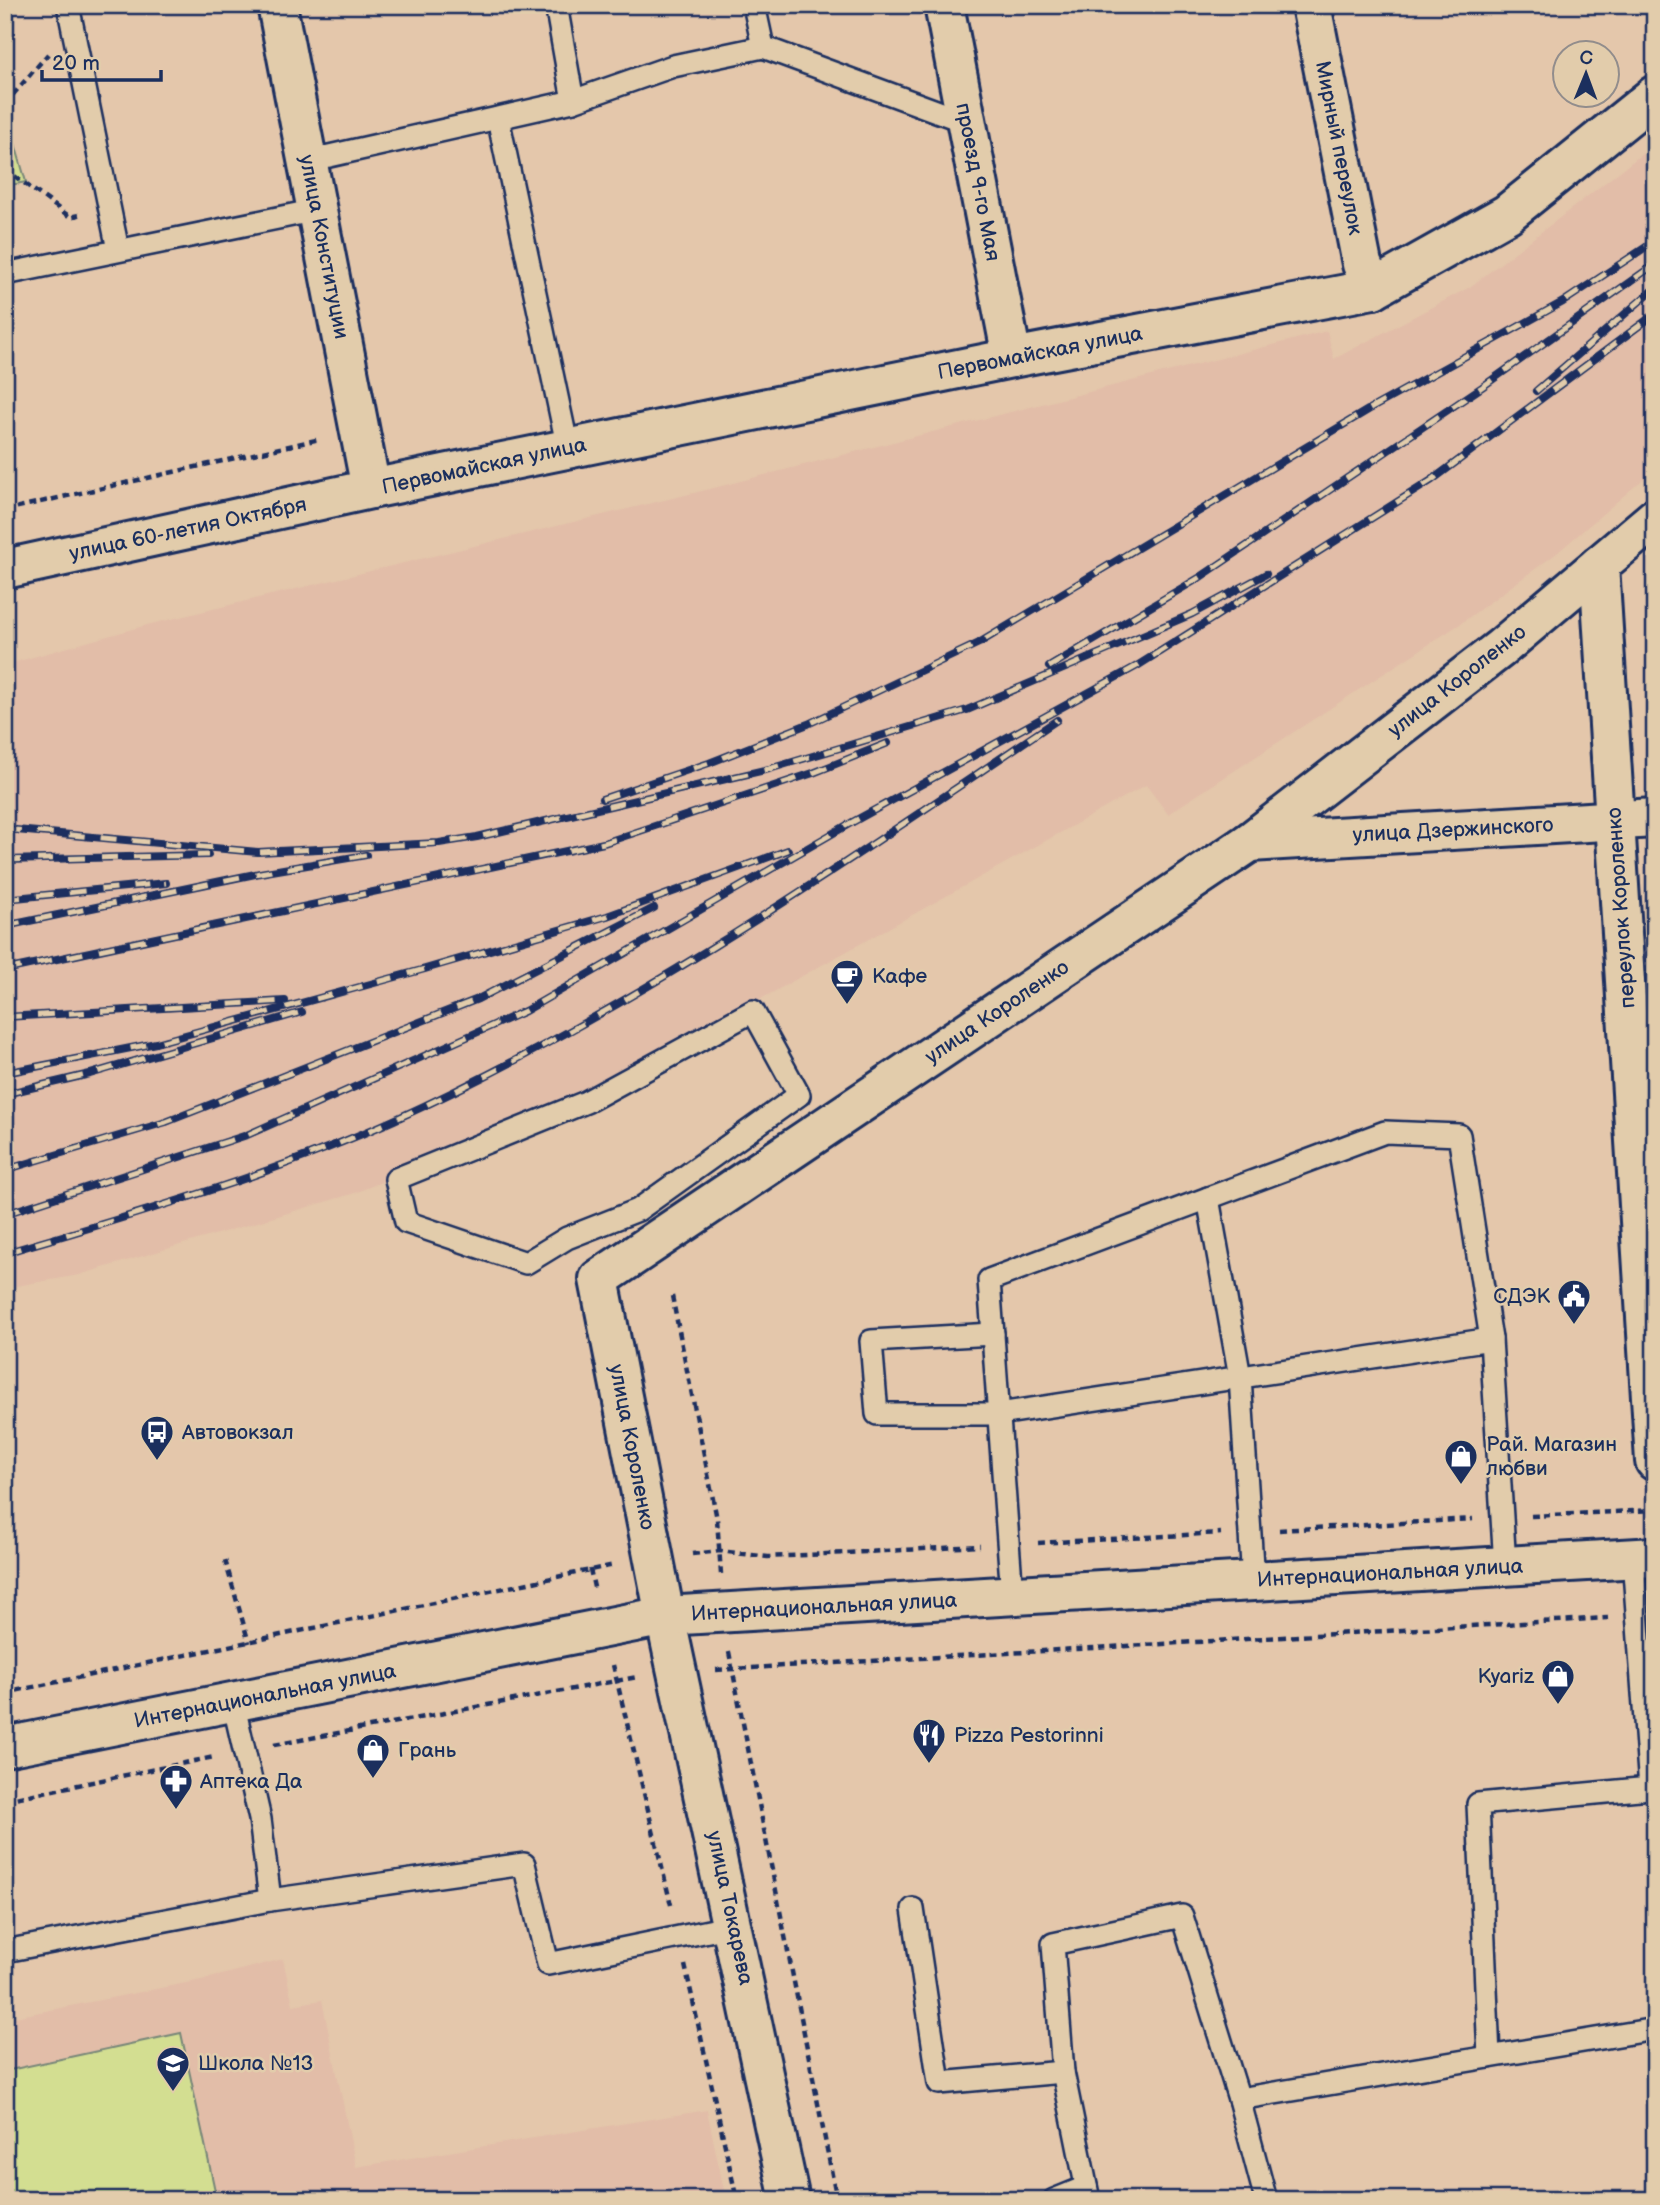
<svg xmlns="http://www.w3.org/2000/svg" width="1660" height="2205" font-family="'Balsamiq Sans',sans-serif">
<rect width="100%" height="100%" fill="#e4c7ab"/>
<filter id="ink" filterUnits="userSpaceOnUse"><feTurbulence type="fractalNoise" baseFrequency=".0143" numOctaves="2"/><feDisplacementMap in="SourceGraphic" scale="14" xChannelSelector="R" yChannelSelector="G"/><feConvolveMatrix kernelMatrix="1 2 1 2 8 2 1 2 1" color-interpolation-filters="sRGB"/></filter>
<g filter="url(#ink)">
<!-- built -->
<g fill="#e2bda8">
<path d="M1655 144V469L1557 553 1460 624 1168 814 1146 785 588 1095 355 1193 79 1275 5 1288V665L147 625 702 491 1327 331 1334 359 1470 287Z"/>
<path d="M283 1959 293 2005 322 2000 356 2167 707 2110 726 2200H5V2019L206 1979Z"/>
</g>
<!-- green -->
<g fill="#d3de91" stroke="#778678" stroke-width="2">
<path d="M5 109 26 182 5 186Z"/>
<path d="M181 2033 217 2200H5V2071Z"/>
</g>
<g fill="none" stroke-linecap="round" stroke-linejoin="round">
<defs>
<g id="lane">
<path d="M68 5 118 250"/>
<path d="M556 5 573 101"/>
<path d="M754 5 763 47 966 122"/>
<path d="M498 118 568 449"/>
<path d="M307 161 573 101 673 66 763 47"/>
<path d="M5 274 317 210"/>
<path d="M753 1011 799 1095 638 1210 567 1238 526 1263 406 1222 396 1179 586 1102Z"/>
<path d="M1208 1198 1240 1377 1253 1581"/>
<path d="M993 1334 871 1341 877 1414H999L1491 1339"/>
<path d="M1012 1596 989 1280 1385 1132 1459 1135 1491 1339 1505 1566"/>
<path d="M233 1702 260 1819 270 1900"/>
<path d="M913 1909 939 2083 1063 2072"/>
<path d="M5 1951 270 1900 524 1864 548 1964 733 1926"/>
<path d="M1489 2057 1478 1804 1650 1788 1633 1558"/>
<path d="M1239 2099 1655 2029"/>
<path d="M1054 2200 1086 2187"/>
<path d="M1089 2200 1063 2072 1053 1944 1182 1916 1239 2099 1266 2200"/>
</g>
<g id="street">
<path d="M277 5 371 489"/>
<path d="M944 5 1012 358"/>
<path d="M1311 5 1362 264 1373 289"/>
<path d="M1599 565 1655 1461"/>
<path d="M5 569 371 489 1012 358 1373 289 1507 214 1655 95"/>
<path d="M1250 842 1655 818"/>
<path d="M665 1616 790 2200"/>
</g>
<g id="secondary">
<path d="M665 1616 599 1279 1250 842 1501 648 1655 518"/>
<path d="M5 1747 665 1616 1655 1557"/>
</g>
</defs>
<!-- lane casing -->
<use href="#lane" stroke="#1b2f5e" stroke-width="26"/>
<!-- street casing -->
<use href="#street" stroke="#1b2f5e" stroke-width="44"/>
<!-- secondary casing -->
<use href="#secondary" stroke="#1b2f5e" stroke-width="44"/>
<!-- path -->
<g stroke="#1b2f5e" stroke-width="4.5" stroke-dasharray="7 5" stroke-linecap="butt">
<path d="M5 104 48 54"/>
<path d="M5 169 70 217 79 215"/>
<path d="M5 510 320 439"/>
<path d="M672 1296 717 1519 721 1574"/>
<path d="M1531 1516 1655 1510"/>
<path d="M1279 1530 1473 1519"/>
<path d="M1038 1543 1221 1533"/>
<path d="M692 1554 720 1551 768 1557 980 1546"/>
<path d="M225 1560 249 1643"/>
<path d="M590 1569 595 1592"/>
<path d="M729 1652 837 2200"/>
<path d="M613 1665 672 1909"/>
<path d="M716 1670 1608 1618"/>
<path d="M5 1693 614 1565"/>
<path d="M274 1745 637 1677"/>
<path d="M5 1800 214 1757"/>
<path d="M685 1965 737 2200"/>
</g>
<!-- lane -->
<use href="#lane" stroke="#e2ccab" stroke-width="21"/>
<!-- street -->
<use href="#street" stroke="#e2ccab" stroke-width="38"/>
<!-- secondary -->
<use href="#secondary" stroke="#e2ccab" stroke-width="38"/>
<defs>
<g id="rail">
<path d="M1536 391 1655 288"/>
<path d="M1049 667 1199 578 1482 387 1655 264"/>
<path d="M602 799 709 763 808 724 979 643 1368 410 1563 302 1655 241"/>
<path d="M5 829 258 852 439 843 477 837 769 769 967 710 1192 614 1266 574"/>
<path d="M5 860 208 855"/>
<path d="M5 899 166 883"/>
<path d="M5 926 260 873 366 855"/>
<path d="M5 970 604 843 813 773 888 743"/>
<path d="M5 1017 285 1001"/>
<path d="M5 1073 156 1043 425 969 607 916 788 850"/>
<path d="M5 1094 90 1074 302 1012"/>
<path d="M5 1170 166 1122 478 999 654 908"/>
<path d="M5 1214 247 1135 525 1011 849 824 1137 666 1432 480 1655 314"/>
<path d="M5 1253C136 1214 269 1176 394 1120 629 1013 844 864 1057 720"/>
</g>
</defs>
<!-- rail casing -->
<use href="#rail" stroke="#1b2f5e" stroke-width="8"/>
<!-- rail -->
<use href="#rail" stroke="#e2ccab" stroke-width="5" stroke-dasharray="16" stroke-linecap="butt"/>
</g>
</g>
<!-- icons -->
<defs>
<symbol id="cafe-pin" viewBox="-11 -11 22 30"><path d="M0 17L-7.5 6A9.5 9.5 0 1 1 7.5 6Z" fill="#1b2f5e" stroke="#e2ccab"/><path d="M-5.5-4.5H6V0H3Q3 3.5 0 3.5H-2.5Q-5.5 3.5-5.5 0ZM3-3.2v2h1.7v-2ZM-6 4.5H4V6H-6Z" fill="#fff"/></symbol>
<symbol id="civic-pin" viewBox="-11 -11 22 30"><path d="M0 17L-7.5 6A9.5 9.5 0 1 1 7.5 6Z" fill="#1b2f5e" stroke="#e2ccab"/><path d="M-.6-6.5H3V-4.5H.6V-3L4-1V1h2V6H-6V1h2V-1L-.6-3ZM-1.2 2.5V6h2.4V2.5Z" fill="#fff"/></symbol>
<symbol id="bus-pin" viewBox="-11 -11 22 30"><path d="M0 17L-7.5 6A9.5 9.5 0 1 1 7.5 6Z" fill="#1b2f5e" stroke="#e2ccab"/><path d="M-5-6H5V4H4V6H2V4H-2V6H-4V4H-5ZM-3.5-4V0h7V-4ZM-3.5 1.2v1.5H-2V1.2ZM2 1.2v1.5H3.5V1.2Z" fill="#fff"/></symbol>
<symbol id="shop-pin" viewBox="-11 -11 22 30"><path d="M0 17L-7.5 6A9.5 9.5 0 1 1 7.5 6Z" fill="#1b2f5e" stroke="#e2ccab"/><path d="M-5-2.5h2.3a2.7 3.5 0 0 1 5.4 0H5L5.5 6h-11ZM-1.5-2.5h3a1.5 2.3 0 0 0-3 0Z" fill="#fff"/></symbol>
<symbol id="restaurant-pin" viewBox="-11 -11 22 30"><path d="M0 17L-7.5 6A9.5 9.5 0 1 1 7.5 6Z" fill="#1b2f5e" stroke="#e2ccab"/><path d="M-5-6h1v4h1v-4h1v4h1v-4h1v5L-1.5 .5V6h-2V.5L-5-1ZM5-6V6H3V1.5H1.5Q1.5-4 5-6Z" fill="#fff"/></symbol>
<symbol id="pharmacy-pin" viewBox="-11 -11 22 30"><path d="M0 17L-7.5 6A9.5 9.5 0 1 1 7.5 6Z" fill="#1b2f5e" stroke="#e2ccab"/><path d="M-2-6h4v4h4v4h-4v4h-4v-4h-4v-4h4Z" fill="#fff"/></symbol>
<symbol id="school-pin" viewBox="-11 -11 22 30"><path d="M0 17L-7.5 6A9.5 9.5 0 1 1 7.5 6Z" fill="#1b2f5e" stroke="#e2ccab"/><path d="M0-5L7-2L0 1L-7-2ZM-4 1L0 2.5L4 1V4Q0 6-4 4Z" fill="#fff"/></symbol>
</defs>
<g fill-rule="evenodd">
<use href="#cafe-pin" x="828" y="957" width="38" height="52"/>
<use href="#civic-pin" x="1555" y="1277" width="38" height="52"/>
<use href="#bus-pin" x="138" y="1413" width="38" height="52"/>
<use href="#shop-pin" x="1442" y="1437" width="38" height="52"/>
<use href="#shop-pin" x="1539" y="1657" width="38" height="52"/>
<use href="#restaurant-pin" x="910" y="1716" width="38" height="52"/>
<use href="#shop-pin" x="354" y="1731" width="38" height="52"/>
<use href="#pharmacy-pin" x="157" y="1762" width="38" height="52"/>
<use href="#school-pin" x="154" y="2044" width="38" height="52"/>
</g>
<g text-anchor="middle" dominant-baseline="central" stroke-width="5" stroke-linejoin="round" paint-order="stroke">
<!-- street labels -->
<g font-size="21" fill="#1b2f5e" stroke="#e2ccab">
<text transform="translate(1339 148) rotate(79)">Мирный переулок</text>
<text transform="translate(978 182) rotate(79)">проезд 9-го Мая</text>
<text transform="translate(324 247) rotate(79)">улица Конституции</text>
<text transform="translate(1040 353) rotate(-11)">Первомайская улица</text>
<text transform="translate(484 466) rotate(-12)">Первомайская улица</text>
<text transform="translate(188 529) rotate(-12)">улица 60-летия Октября</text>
<text transform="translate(1457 681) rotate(-38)">улица Короленко</text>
<text transform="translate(1453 830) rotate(-3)">улица Дзержинского</text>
<text transform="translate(1621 908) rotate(-94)">переулок Короленко</text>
<text transform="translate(997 1012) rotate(-34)">улица Короленко</text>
<text transform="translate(632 1447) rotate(79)">улица Короленко</text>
<text transform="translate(1390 1573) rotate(-3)">Интернациональная улица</text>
<text transform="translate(824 1607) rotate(-3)">Интернациональная улица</text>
<text transform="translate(265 1696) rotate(-11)">Интернациональная улица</text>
<text transform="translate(730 1908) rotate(78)">улица Токарева</text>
</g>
<!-- poi labels -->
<g font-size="21" fill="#1b2f5e" stroke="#e2ccab" text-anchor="start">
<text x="872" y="976">Кафе</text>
<text x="1550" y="1296" text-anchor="end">СДЭК</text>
<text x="182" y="1432">Автовокзал</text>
<text x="1486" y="1444">Рай. Магазин<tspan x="1486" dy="24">любви</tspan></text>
<text x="1534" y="1676" text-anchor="end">Kyariz</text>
<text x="954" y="1735">Pizza Pestorinni</text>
<text x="398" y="1750">Грань</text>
<text x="200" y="1781">Аптека Да</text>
<text x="198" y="2063">Школа №13</text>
</g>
</g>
<!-- margin -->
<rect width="1660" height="2205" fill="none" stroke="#e2ccab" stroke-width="28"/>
<rect x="14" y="14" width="1632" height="2177" fill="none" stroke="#1b2f5e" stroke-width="2.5" filter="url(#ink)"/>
<!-- north arrow -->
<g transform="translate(1586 74) rotate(1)"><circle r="33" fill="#e2ccab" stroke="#928d8c" stroke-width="2"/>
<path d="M0-5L12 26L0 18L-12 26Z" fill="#1b2f5e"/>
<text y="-10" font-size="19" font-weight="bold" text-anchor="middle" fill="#1b2f5e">С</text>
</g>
<!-- scale -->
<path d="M42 70v10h119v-10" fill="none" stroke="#1b2f5e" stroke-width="3.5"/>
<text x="52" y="70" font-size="21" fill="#1b2f5e" stroke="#e2ccab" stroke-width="5" paint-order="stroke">20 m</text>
</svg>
